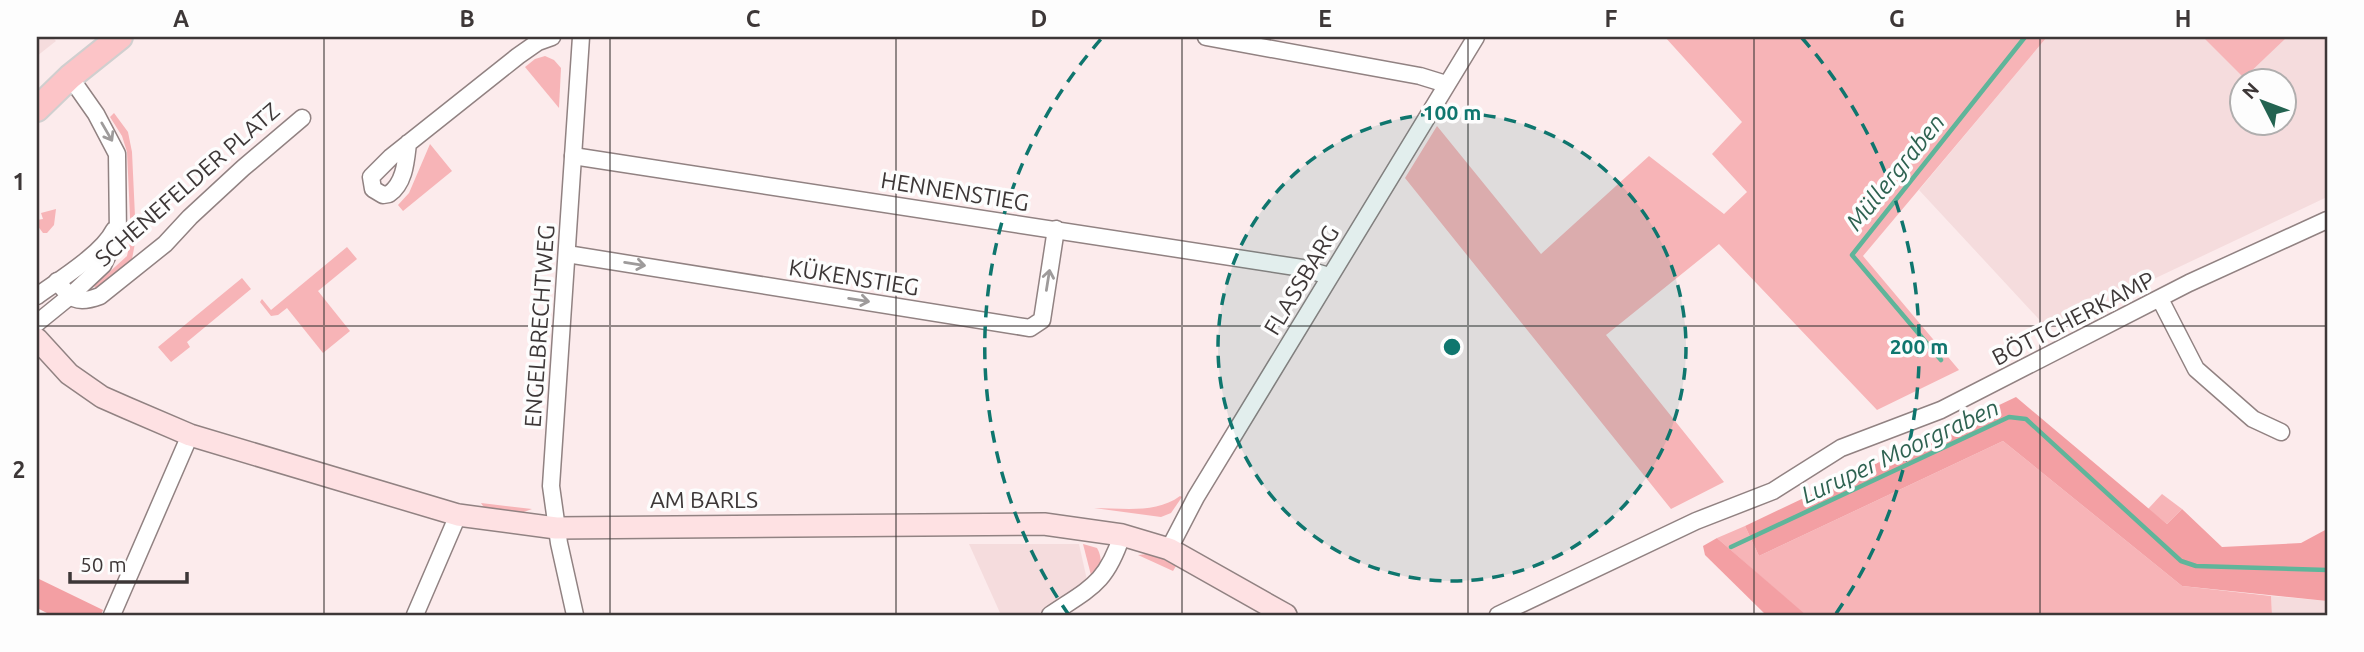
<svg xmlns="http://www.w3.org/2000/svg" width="2364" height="652" font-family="Ubuntu,sans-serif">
<rect width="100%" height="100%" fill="#fcebec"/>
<!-- built -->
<g fill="#f5dcdd" fill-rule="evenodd">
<path d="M37 37H52L56 41 37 56Z"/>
<path d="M2047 37H2327V197L2048 329 1919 190ZM2242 80H2284V122H2242Z"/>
<path d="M969 544H1079L1087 580 1036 615H1001Z"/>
<path d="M2271 596 2327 601V615H2272Z"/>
</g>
<!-- green -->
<g fill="#f7b4b7">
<path d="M1665 37H2047L1863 256 1959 370 1877 410 1719 244 1606 335 1724 482 1671 509 1405 178 1437 126 1541 254 1649 156 1724 214 1747 192 1712 154 1742 122Z"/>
<path d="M2203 37H2287L2244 78Z"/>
<path d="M545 56 554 60 561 68 559 108 525 67 535 59Z"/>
<path d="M114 113 128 132 132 152 136 238 132 259 97 290 94 286 127 256 131 238 127 152 122 136 110 117Z"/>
<path d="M430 144 452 171 403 211 398 205 409 193Z"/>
<path d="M56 209 54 225 47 233H43L37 225V220L43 219 41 213Z"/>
<path d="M347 247 357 259 318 291 350 331 323 353 287 308 278 315 271 316 260 302 262 299 271 310Z"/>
<path d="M242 278 251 289 187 342 190 347 171 362 158 347Z"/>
<path d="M2003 441 2182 586 2271 596 2272 615H1805L1717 538 1745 526 1759 556Z"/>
<path d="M2162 494 2182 509 2167 524 2148 509Z"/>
<path d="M1180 496 1182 497 1171 513 1161 517 1094 508C1122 508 1156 514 1180 496Z"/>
<path d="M481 503 532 509 518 514 485 509Z"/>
<path d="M1083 544 1097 548C1104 561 1100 568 1092 579Z"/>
<path d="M1147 554 1157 556 1176 566 1173 571 1138 555Z"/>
</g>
<!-- forest -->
<g fill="#f39fa3">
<path d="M2016 397 2167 524 2182 509 2222 547 2301 543 2327 529V601L2182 586 2003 441 1759 556 1745 526Z"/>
<path d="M1717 538 1806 615H1766L1705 555 1703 546Z"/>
<path d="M37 578 103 610 101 615H51L37 608Z"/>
</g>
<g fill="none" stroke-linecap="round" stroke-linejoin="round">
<!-- stream -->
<g stroke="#5fb59a" stroke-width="4.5">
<path d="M1941 360 1852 255 2025 37"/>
<path d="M1731 547 2009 417 2026 419 2181 561 2196 566 2327 570"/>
</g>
<defs>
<g id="street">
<path d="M1206 37 1420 76 1446 84"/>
<path d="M408 143C406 160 405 183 389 194L383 195 373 189 371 177 391 157 518 56 538 42 552 37"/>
<path d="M573 156 1302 268 1329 276"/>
<path d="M567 254 1030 328 1042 320 1056 229"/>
<path d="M57 281C71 299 76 305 100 296L165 244 190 217 243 168 302 118"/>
<path d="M37 296C59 280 102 254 114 230"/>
<path d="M2160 299 2196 369 2253 419 2281 432"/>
<path d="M37 323 69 297 103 265 118 234 117 154 96 114 70 77"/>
<path d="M1169 549 1196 497 1476 37"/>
<path d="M112 615 190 435"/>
<path d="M415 615 458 515"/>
<path d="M575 615 559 543 551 486 581 37"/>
<path d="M1050 615C1090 588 1106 584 1122 535"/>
<path d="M1498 615 1696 521 1773 491 1841 448 1941 410 2189 283 2327 220"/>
</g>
<path id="secondary" d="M37 339 69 374 102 397 127 408 190 435 458 515 556 528 1044 524 1122 535 1169 549 1286 615"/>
<path id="primary" d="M37 109 70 77 120 37"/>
</defs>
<!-- street casing -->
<use href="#street" stroke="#918282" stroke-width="19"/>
<!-- secondary casing -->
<use href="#secondary" stroke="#918282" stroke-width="24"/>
<!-- primary casing -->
<use href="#primary" stroke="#d0cfcf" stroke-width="28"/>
<!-- street -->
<use href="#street" stroke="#fff" stroke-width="16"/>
<!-- secondary -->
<use href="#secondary" stroke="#fee1e3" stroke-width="21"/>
<!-- primary -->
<use href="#primary" stroke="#fcc4c7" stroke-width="24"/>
</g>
<!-- one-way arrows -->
<defs><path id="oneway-shaft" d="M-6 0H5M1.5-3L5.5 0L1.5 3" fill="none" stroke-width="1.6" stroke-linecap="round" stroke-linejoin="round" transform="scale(1.75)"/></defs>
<g stroke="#9e9b9b">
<use href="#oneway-shaft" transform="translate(107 132) rotate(60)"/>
<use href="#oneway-shaft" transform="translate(635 264) rotate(9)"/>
<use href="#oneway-shaft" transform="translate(1048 280) rotate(-81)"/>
<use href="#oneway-shaft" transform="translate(859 300) rotate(9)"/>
</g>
<!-- grid -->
<path fill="none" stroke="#3d3737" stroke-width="2" stroke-opacity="0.55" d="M324 37V615M610 37V615M896 37V615M1182 37V615M1468 37V615M1754 37V615M2040 37V615M37 326H2327"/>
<!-- distance rings -->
<circle cx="1452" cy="347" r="234" fill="#0f766e" fill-opacity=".12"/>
<g fill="none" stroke="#0f766e" stroke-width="3.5" stroke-dasharray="12 9">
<circle cx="1452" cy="347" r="234"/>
<path d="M1069 615A467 467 0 0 1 1102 38M1802 38A467 467 0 0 1 1835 615"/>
</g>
<g text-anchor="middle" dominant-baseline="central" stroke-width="7" stroke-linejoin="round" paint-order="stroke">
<!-- street labels -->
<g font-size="23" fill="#3d3737" stroke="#fdfdfd">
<text transform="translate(187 184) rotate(-41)">SCHENEFELDER PLATZ</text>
<text transform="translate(955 191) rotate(9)">HENNENSTIEG</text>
<text transform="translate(854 277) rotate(9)">KÜKENSTIEG</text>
<text transform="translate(1301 280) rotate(-59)">FLASSBARG</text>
<text transform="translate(2073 318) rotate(-27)">BÖTTCHERKAMP</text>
<text transform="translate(539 326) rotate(-86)">ENGELBRECHTWEG</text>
<text x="704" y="499">AM BARLS</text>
</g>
<!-- water labels -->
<g font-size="24" font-style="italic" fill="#2e6251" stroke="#fdfdfd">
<text transform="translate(1895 172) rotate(-51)">Müllergraben</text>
<text transform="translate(1900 451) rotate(-25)">Luruper Moorgraben</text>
</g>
</g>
<circle cx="1452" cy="347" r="10" fill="#0f766e" stroke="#fdfdfd" stroke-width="3.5"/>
<g font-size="21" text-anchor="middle" font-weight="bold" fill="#0f766e" stroke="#fdfdfd" stroke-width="7" stroke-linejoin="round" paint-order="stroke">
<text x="1452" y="120">100 m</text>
<text x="1919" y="354">200 m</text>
</g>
<!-- border -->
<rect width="2364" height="652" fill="none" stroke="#fdfdfd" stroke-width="77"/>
<!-- north arrow -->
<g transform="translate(2263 102) rotate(312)"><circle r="33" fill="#fdfdfd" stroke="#b0aeae" stroke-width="2"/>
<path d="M0-5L12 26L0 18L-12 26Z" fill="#236351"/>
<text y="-10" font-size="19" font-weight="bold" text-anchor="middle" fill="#3d3737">N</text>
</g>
<!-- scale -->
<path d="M70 572v10h117v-10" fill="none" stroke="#3d3737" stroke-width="3.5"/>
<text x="80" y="572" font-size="21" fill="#3d3737" stroke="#fdfdfd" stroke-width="5" paint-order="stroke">50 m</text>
<rect x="38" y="38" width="2288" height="576" fill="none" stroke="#3d3737" stroke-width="2.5"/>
<g font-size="23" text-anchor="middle" font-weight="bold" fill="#3d3737">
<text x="181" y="27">A</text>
<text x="467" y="27">B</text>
<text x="753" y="27">C</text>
<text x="1039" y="27">D</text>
<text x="1325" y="27">E</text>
<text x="1611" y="27">F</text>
<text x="1897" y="27">G</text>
<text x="2183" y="27">H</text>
<text x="19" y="190">1</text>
<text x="19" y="478">2</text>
</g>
</svg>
